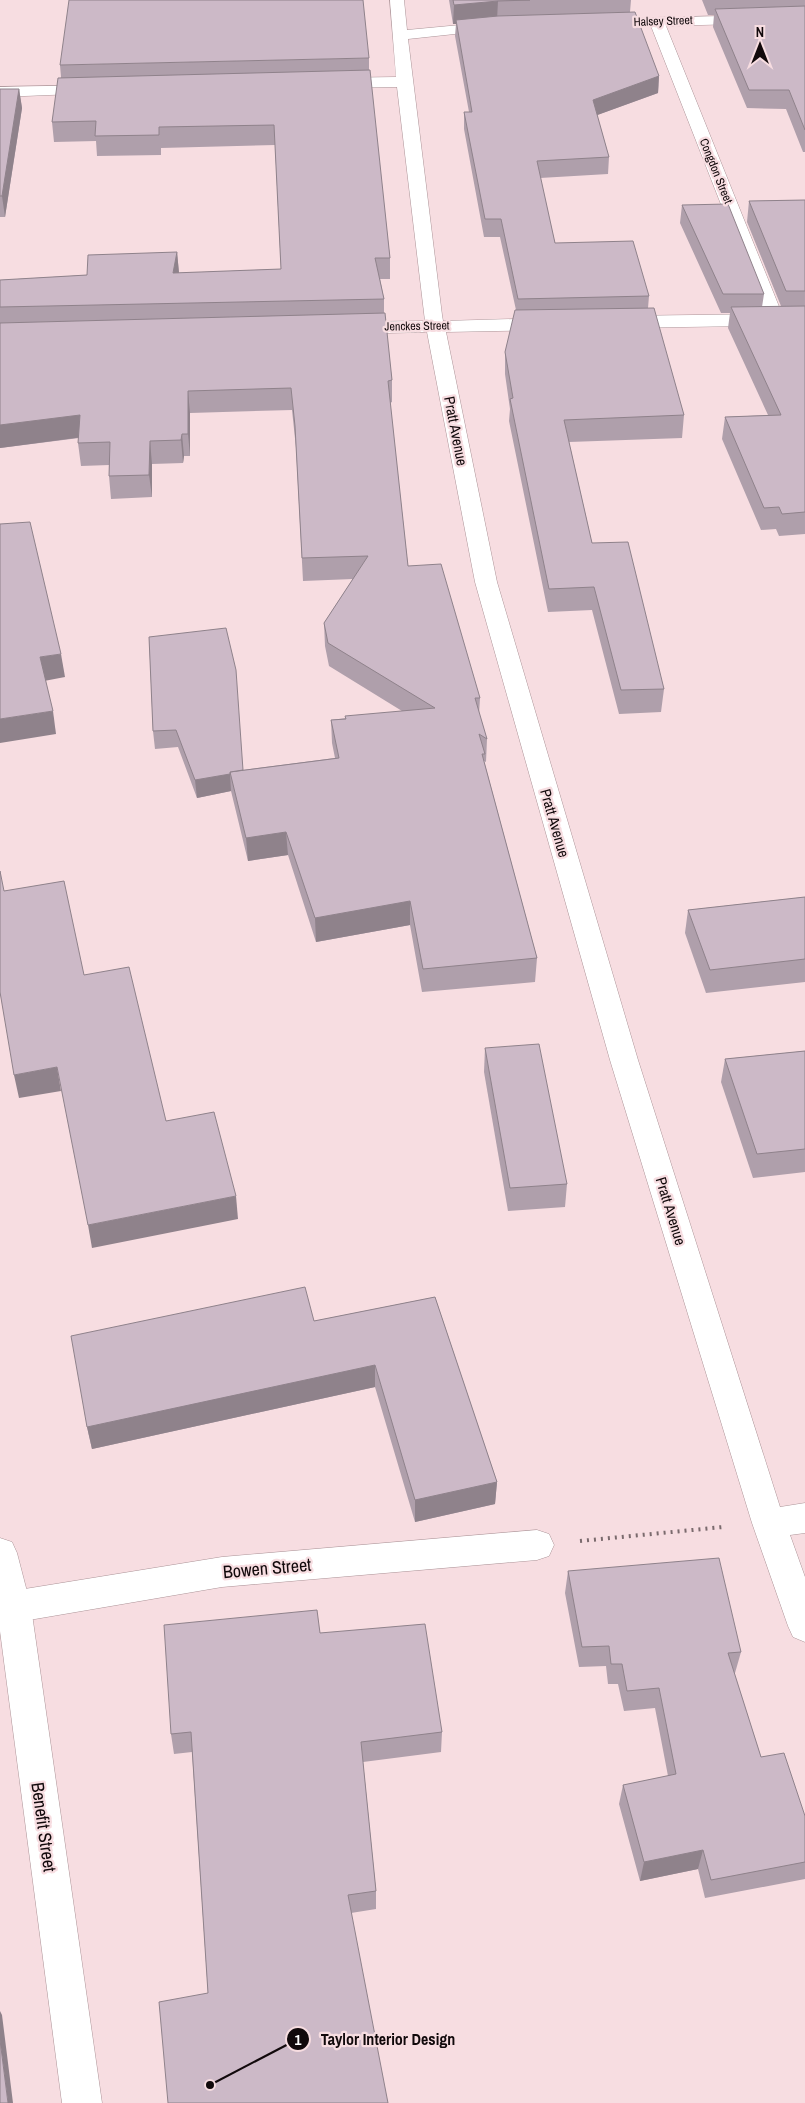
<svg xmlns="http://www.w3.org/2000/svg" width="805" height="2103" font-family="'Archivo Narrow',sans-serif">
<rect width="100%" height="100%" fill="#f7dde1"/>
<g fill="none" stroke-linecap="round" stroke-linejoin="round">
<defs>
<g id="street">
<path d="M390 0H404L407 30 492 22 497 23 499 26 497 29 492 30 408 39 442 315 443 321 549 318 556 320 558 324 556 328 549 330 446 332 497 582 638 1060 780 1507 805 1503V1533L790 1535 805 1577V1642L793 1637 788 1626 752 1523 610 1060 475 582 427 332 349 334 342 332 340 328 342 324 349 322 425 321 397 87 334 88 329 86 326 83 329 80 334 78 396 77Z"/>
<path d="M805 14V22L666 26 782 314 805 313V325L622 328 615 326 613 322 615 318 622 316 764 314 651 26 603 27 598 26 596 23 598 20 603 19Z"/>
<path d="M93 85 99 87 101 90 99 93 0 97V87Z"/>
<path d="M537 1530 549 1534 554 1545 549 1556 537 1560 222 1587 0 1625V1593L222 1557Z"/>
</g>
<path id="secondary" d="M0 1538 12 1542 17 1553 31 1607 102 2103H62L0 1631Z"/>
</defs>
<!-- street casing -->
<use href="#street" stroke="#ac9498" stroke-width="1"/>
<!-- secondary casing -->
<use href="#secondary" stroke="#ac9498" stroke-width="1"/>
<!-- path -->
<path stroke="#7a6a6d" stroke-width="4" stroke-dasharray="2 5" stroke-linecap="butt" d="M580 1541 723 1527"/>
<!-- street -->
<use href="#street" fill="#fff" fill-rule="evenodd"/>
<!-- secondary -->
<use href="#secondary" fill="#fff" fill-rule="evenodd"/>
</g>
<!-- wall -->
<g fill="#af9fab">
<path d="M449 0H631L630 12 659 76 658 93 597 115 609 157 608 174 540 178 555 243 649 296 648 308 684 415 682 438 569 442 592 543 664 689 661 712 619 714 592 610 548 612 509 421 510 409 505 374V352L516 310 500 237H484L464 129V112H469L455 36 456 24H453Z"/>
<path d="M702 0H805V152H803L786 109 747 108 713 27 714 15H708Z"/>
<path d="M369 58V70L390 258V279H380L384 299V313L392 380V402L390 403 408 566 480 698 479 714 487 739 486 762 484 761 537 958 535 982 422 992 410 925 316 942 288 855 248 861 231 791 197 798 178 747 155 749 153 731 149 637 243 770 335 758 332 743 331 720 402 711 329 666 325 646 324 623 353 579 303 581 296 448 292 410 190 413V456H184L183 463 152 464V497L111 499 109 476V465L81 466 78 443 79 438 0 448V280L87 275 177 252 179 273 281 269 275 145 161 148V155L97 156 96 141 54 142 52 122 61 77 60 65Z"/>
<path d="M0 89H19L22 108 5 217H0Z"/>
<path d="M805 200V534L779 536 776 529 761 530 722 439 725 417 768 415 728 328 730 313H721L680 223 682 205 764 294 762 307 781 306 747 222 749 201Z"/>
<path d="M805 897V982L706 993 685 933 688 910Z"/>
<path d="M485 1048 567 1184 565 1207 508 1211 484 1072Z"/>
<path d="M805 1051V1172L753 1178 721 1082 725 1059Z"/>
<path d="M435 1297 497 1482 495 1504 415 1522 375 1387 92 1449 87 1427 314 1321Z"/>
<path d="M568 1571 741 1652 735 1673H734L761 1757 805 1816V1879L705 1898 698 1869 640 1881 619 1804 623 1785 668 1776 655 1708 624 1711 618 1684H608L606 1666 579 1667 565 1593Z"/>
<path d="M320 1633 442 1732 441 1752 363 1762 376 1891V1909L351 1913 208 1993 192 1752 174 1754 171 1734Z"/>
</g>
<!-- shaded-wall -->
<g fill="#8f828b">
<path d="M498 1 497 20H456V24H453L454 5Z"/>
<path d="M659 76 658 93 592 117 593 100Z"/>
<path d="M19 89 22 108 5 217 2 196Z"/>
<path d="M177 252 179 273H173Z"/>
<path d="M188 391 190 413V456L188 434Z"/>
<path d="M80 415 83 437 0 448V425Z"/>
<path d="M182 434 184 456 183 463 181 440Z"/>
<path d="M150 441 152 464V497L149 475Z"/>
<path d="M61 654 65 677 44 681 40 657Z"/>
<path d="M53 711 56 734 0 743V719Z"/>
<path d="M230 774 231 791 197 798 195 780Z"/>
<path d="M286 832 288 855 248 861 246 838Z"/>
<path d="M410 901V925L316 942 315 918Z"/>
<path d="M57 1067 61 1091 19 1098 14 1075Z"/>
<path d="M236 1196 238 1219 92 1248 88 1225Z"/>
<path d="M375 1365V1387L92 1449 87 1427Z"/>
<path d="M497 1482 495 1504 415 1522V1500Z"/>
<path d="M703 1850 698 1869 640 1881 644 1862Z"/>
<path d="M0 2011 2 2015 13 2103H8L0 2040Z"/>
</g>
<!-- building -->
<g fill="#ccb9c7" stroke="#8f828b">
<path d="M69 0H363L369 58 60 65Z"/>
<path d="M453 0H530L498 1 454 5Z"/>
<path d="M805 6V130L789 90H749L715 9Z"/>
<path d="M635 12 659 76 593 100 609 157 537 161 555 243 633 241 649 296 518 299 501 219H485L464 112H472L456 20 498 16Z"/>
<path d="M370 70 390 258H375L384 299 0 307V280L87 275 88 255 177 252 173 273 281 269 274 125 159 127V135L95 136 96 121 52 122 58 78Z"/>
<path d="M0 89H19L2 196H0Z"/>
<path d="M805 200V291H786L749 201Z"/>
<path d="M728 204 764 294H723L682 205Z"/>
<path d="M805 306V512L782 514 779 507 764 508 725 417 781 415 731 307Z"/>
<path d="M654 308 684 415 564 420 592 543 628 542 664 689 621 690 594 587 549 589 510 399 513 398 505 352 515 310Z"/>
<path d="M385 313 392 380 388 381 408 566 441 564 480 698H475L487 739 479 734 485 754H482L537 958 423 969 410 901 315 918 286 832 246 838 230 772 339 758 331 720 346 719 345 716 435 708 328 643 324 623 368 556 302 558 295 426 291 388 188 391V434H182L181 440 150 441 149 475 109 476 110 442 78 443 80 415 0 425V323Z"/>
<path d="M30 522 61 654 40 657 53 711 0 719V524Z"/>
<path d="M226 628 236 670 243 770 230 772V774L195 780 176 730 153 731 149 637Z"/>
<path d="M0 871 4 891 64 881 84 975 129 967 166 1121 214 1112 236 1196 88 1225 57 1067 14 1075 0 992Z"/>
<path d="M805 897V959L710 970 688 910Z"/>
<path d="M539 1044 567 1184 510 1188 485 1048Z"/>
<path d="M805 1051V1149L757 1154 725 1059Z"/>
<path d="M305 1287 314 1321 435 1297 497 1482 415 1500 375 1365 87 1427 71 1336Z"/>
<path d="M719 1558 741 1652 728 1653 761 1757 784 1753 805 1816V1862L711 1880 703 1850 644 1862 623 1785 676 1774 659 1688 627 1691 622 1664H611L609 1646 582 1647 568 1571Z"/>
<path d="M317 1610 320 1633 425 1624 442 1732 361 1742 376 1891 348 1895 388 2103H168L159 2002 208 1993 191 1732 171 1734 164 1625Z"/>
<path d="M0 2040 8 2103H0Z"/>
</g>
<g text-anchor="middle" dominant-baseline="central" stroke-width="4.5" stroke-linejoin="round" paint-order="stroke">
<!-- far-street labels -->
<g font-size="12" fill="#11090b" stroke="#f7dde1">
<text transform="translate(663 21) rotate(-2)">Halsey Street</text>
<text transform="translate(716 171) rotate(68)">Congdon Street</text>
<text transform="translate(417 326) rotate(-1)">Jenckes Street</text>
</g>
<!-- street labels -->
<g font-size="15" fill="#11090b" stroke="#f7dde1">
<text transform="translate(456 431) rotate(79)">Pratt Avenue</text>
<text transform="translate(555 823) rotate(74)">Pratt Avenue</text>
<text transform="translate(671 1211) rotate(73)">Pratt Avenue</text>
</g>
<!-- near-street labels -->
<g font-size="18" fill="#11090b" stroke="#f7dde1">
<text transform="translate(267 1568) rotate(-5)">Bowen Street</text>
<text transform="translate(44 1827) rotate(82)">Benefit Street</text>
</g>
</g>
<!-- callouts -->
<path fill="none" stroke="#11090b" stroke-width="2" d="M210 2085L298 2039"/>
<g fill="#11090b" stroke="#f7dde1" stroke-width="2">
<circle cx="210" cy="2085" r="5"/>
<circle cx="298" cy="2039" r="12"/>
</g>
<g font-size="15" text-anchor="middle" font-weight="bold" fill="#fff">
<text x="298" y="2045">1</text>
</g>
<g font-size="16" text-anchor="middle" font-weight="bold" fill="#11090b" stroke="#f7dde1" stroke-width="4.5" stroke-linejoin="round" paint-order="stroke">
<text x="388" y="2045">Taylor Interior Design</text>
</g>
<!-- north arrow -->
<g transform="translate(760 45)" stroke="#f7dde1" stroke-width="4" paint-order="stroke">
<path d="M0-4L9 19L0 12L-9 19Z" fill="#11090b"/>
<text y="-8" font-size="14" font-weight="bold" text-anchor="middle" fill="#11090b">N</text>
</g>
</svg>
